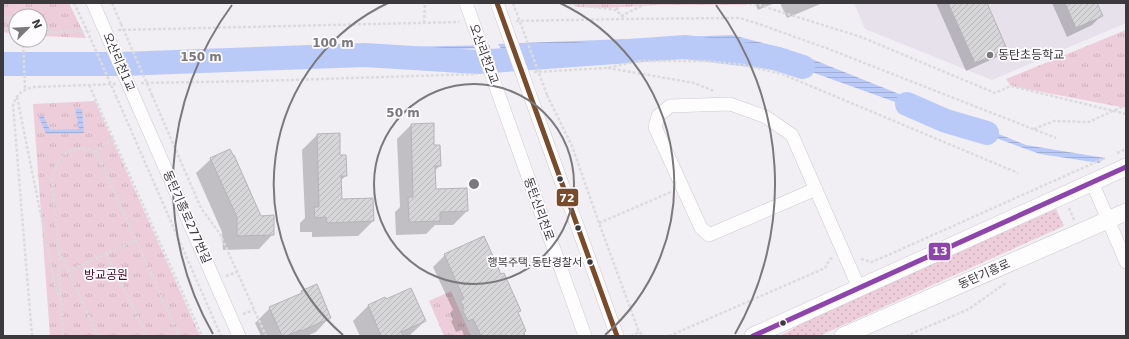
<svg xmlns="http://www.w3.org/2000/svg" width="1129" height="339" font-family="'DejaVu Sans','Noto Sans KR',sans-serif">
<defs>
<pattern id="grass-dots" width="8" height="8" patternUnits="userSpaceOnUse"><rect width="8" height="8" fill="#edcdd9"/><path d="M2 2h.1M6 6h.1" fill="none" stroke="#ccb1bb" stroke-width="1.8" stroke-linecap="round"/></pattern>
<pattern id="park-tufts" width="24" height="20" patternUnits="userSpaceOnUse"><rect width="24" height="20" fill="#edcdd9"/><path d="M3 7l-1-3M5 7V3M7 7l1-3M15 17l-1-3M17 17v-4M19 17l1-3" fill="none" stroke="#ccb1bb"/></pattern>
<pattern id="water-rules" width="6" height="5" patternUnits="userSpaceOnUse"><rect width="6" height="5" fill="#bacaf8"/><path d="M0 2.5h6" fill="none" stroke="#a1aed6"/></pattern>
<pattern id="building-hatch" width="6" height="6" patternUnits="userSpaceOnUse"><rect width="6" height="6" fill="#d6d5d8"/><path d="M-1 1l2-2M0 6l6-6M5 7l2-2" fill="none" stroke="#b9b8ba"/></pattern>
</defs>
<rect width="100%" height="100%" fill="#f2eff4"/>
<!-- built -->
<path fill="#e7e1eb" d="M854 3H1126V23L992 80 865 29Z"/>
<!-- grass -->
<path fill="url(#grass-dots)" d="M1056 209 1064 226 819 336H780L826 310Z"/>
<!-- park -->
<g fill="url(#park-tufts)">
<path d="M3 3H69L86 38 40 36V16H16V34L3 32Z"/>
<path d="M571 3H748L747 5H658L605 8 576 7Z"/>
<path d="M1126 30V108L1011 86 1006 79Z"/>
<path d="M95 101 200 336H50L33 104Z"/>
<path d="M451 291 471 336H444L429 301Z"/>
</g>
<!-- water -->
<g fill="url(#water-rules)">
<path d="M732 35 787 49 1026 145 1105 158 1099 163 1040 154 722 40 502 50 498 44Z"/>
<path d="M490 45V48L124 59 122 53Z"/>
<path d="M107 55 105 59 3 65V56Z"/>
<path d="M75 108 82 109 84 133 46 134 39 117 43 115 50 130 79 129Z"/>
</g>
<!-- pier -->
<g fill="#f2eff4">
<path d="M138 51 143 61H124L121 52Z"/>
<path d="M94 53H108L109 54 110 59 98 61Z"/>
</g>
<!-- shadow -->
<g fill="#0003">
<path d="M755 3H775L758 10Z"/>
<path d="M780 3H821L818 5 787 18Z"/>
<path d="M936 3H986L1006 48 997 57 966 71Z"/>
<path d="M1052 3H1096L1101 16 1092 25 1067 37Z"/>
<path d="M411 125 433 146 440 166 434 171 435 190 467 211 453 225H435L426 234 396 235 395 212 400 207 397 139Z"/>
<path d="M339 134V156L346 176 340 181 341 200 373 221 358 236 312 237V232H300V223L305 218 302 150 317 135Z"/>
<path d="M211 159 260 217 273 234 259 249 223 250 222 232 196 173Z"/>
<path d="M445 255 501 276 520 310 517 313 524 336H464L462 330 456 332 451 321 453 320 450 313 453 310 433 267Z"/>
<path d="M302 292 330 317 316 332 307 336H261L255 323 270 308 298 295Z"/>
<path d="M385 298 425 321 409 336H360L353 321 368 306Z"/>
</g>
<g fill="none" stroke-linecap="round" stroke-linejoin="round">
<!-- river -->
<g stroke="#bacaf8" stroke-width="24">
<path d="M3 64H121L365 55 477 62 685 47 774 58 803 67"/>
<path d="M907 104 946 121 987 133"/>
</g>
</g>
<!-- building -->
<g fill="url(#building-hatch)" stroke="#b6b4b8">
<path d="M948 3H987L1007 49 975 63Z"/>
<path d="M1065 3H1097L1103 16 1076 28Z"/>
<path d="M434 123V145H440L441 166H435L436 189 467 188 468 211 440 212V221L409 222 408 197H413L411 124Z"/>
<path d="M340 133V155H346L347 176H341L342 199 373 198 374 221 327 223 326 217 315 218 314 207H319L317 134Z"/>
<path d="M230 149 233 155H234L261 216 274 215V235L237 236V217L210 158Z"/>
<path d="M484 236 501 274 504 273 521 311 518 312 526 331 524 332 525 336H481L473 319 468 321 462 309 464 308 460 300 464 299 444 254Z"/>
<path d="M317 284 331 318 301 331 300 330 286 336H282L269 307 302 293 301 291Z"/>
<path d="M411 288 426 321 401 332 403 336H381L368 305 385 297 386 299Z"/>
</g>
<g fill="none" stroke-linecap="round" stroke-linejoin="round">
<defs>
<g id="minor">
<path d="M93 3 103 26"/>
<path d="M134 97 239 336"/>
<path d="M531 98 617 336"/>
<path d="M502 104 585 336"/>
<path d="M1092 182 1126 262"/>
<path d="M816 189 709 235 701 228 655 127 658 116 670 106 730 104 766 117 792 135 859 288"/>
</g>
<g id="major">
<path d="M753 336 1126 167"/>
<path d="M843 336 1126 212"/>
</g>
</defs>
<!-- minor casing -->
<use href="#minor" stroke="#cdcace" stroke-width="14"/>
<!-- major casing -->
<use href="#major" stroke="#cdcace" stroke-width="18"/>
<!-- path -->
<g stroke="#dcdbdc" stroke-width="2.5" stroke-dasharray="3 2" stroke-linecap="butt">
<path d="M74 3 85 26"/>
<path d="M112 3 121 24"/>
<path d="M564 3 616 10 624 18"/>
<path d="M744 3 759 5 861 37 995 93 1011 86 1126 114"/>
<path d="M616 10 622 3"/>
<path d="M621 16 647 3"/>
<path d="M3 17 16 19"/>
<path d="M516 21 624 19 739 18 756 23 826 48 1056 138"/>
<path d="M40 23H44L48 31"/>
<path d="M424 23 425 3"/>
<path d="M3 28 16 31"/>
<path d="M118 30 459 22"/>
<path d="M40 32 91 31"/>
<path d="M23 40 25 89"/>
<path d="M608 68 694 83 714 91"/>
<path d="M534 72 606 68 640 61H705L745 65 782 74 1018 173"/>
<path d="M141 83 259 81 477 74"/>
<path d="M89 85 202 336"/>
<path d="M152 95 201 208 220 234 266 336"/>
<path d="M547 95 572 146 599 223 639 332 644 336"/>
<path d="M116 96 221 336"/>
<path d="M17 97 56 290 61 299"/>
<path d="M1034 129 1054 121 1089 122 1126 105"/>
<path d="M95 152 113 138"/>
<path d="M1117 153 1126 149"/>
<path d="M1069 208 1074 220"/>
<path d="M599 223 671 192"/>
<path d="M59 251 98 336"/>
<path d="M106 253 147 336"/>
<path d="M861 259 871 262 886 256 1105 158"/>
<path d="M68 271 136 240"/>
<path d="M226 276 237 272"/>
<path d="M243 314 254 310"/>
<path d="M32 336 13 105C18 93 21 90 34 87L116 84"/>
<path d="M63 336 58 249 52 179C54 171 56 164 61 158 70 148 89 143 98 156L179 336"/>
<path d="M631 336 639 332"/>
<path d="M669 336 825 268 830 259 833 258"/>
<path d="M906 336 969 309 1007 282"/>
</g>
<!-- minor -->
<use href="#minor" stroke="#fdfdfd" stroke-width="13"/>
<!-- major -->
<use href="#major" stroke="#fdfdfd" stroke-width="17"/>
<defs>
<g id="minor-bridge">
<path d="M466 3 502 104"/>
<path d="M497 3 531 98"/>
<path d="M103 26 134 97"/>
</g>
</defs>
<!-- minor-bridge casing -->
<use href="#minor-bridge" stroke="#cdcace" stroke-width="14" stroke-linecap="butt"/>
<!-- path-bridge -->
<g stroke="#dcdbdc" stroke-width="2.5" stroke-dasharray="3 2" stroke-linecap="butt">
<path d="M513 3 547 95"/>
<path d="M121 24 152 95"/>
<path d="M85 26 116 96"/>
</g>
<!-- minor-bridge -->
<use href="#minor-bridge" stroke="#fdfdfd" stroke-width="13"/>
<defs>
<path id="bus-1" d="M497 3 617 336"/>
<path id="bus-2" d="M753 336 1126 167"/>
</defs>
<!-- bus-1 casing -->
<use href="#bus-1" stroke="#fefcff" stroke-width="8"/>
<!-- bus-2 casing -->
<use href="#bus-2" stroke="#fefcff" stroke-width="8"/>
<!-- bus-1 -->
<use href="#bus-1" stroke="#7a4b2a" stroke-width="5"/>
<!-- bus-2 -->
<use href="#bus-2" stroke="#8e44ad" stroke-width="5"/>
</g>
<!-- distance rings -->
<g fill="none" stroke="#7b797c" stroke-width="2">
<circle cx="474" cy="184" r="100"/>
<path d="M343 335A200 200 0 0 1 388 3M560 3A200 200 0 0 1 605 335"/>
<path d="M213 334A301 301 0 0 1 232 5M716 5A301 301 0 0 1 735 334"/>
</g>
<!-- markers -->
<circle fill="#7b797c" stroke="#fefcff" stroke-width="1.5" cx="990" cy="55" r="4"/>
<g fill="#3b393c" stroke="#fefcff" stroke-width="1.5">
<circle cx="560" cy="179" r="3.5"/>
<circle cx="578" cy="228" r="3.5"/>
<circle cx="590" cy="262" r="3.5"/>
<circle cx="783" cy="323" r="3.5"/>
</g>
<g text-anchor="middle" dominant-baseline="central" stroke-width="3.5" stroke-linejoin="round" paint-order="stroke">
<!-- bus labels -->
<g font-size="11" fill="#3b393c" stroke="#fefcff" text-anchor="end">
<text x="582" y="262">행복주택.동탄경찰서</text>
</g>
<!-- street labels -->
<g font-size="12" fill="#3b393c" stroke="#fefcff">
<text transform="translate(484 54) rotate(70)">오산리천2교</text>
<text transform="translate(119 62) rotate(67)">오산리천1교</text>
<text transform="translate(539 209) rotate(70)">동탄신리천로</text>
<text transform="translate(187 217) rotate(66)">동탄기흥로277번길</text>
<text transform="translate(984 274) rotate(-24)">동탄기흥로</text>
</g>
<!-- poi labels -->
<g font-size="12" fill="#3b393c" stroke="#fefcff" text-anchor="start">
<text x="998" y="55">동탄초등학교</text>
</g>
<!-- park labels -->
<g font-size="12" fill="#4c0b28" stroke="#fefcff">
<text x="106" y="275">방교공원</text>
</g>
</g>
<circle cx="474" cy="184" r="6" fill="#7b797c" stroke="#fefcff" stroke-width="2"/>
<g font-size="12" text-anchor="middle" font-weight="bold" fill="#7b797c" stroke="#fefcff" stroke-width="3.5" stroke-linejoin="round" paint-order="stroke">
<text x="333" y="47">100 m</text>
<text x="201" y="61">150 m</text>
<text x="403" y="117">50 m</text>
</g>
<g stroke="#fefcff" stroke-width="1.5">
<rect x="556" y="188" width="23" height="19" rx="4" fill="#7a4b2a"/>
<rect x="928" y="242" width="23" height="19" rx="4" fill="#8e44ad"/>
</g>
<g font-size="11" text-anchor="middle" font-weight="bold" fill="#fff">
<text x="567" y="202">72</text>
<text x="940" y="255">13</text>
</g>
<!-- border -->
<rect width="1129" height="339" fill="none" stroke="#3b393c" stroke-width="8"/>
<!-- north arrow -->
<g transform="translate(28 28) rotate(66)"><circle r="19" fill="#fefcff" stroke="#b0aeb1"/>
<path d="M0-3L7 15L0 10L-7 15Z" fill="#7b797c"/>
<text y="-6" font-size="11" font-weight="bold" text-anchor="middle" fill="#3b393c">N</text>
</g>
</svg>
